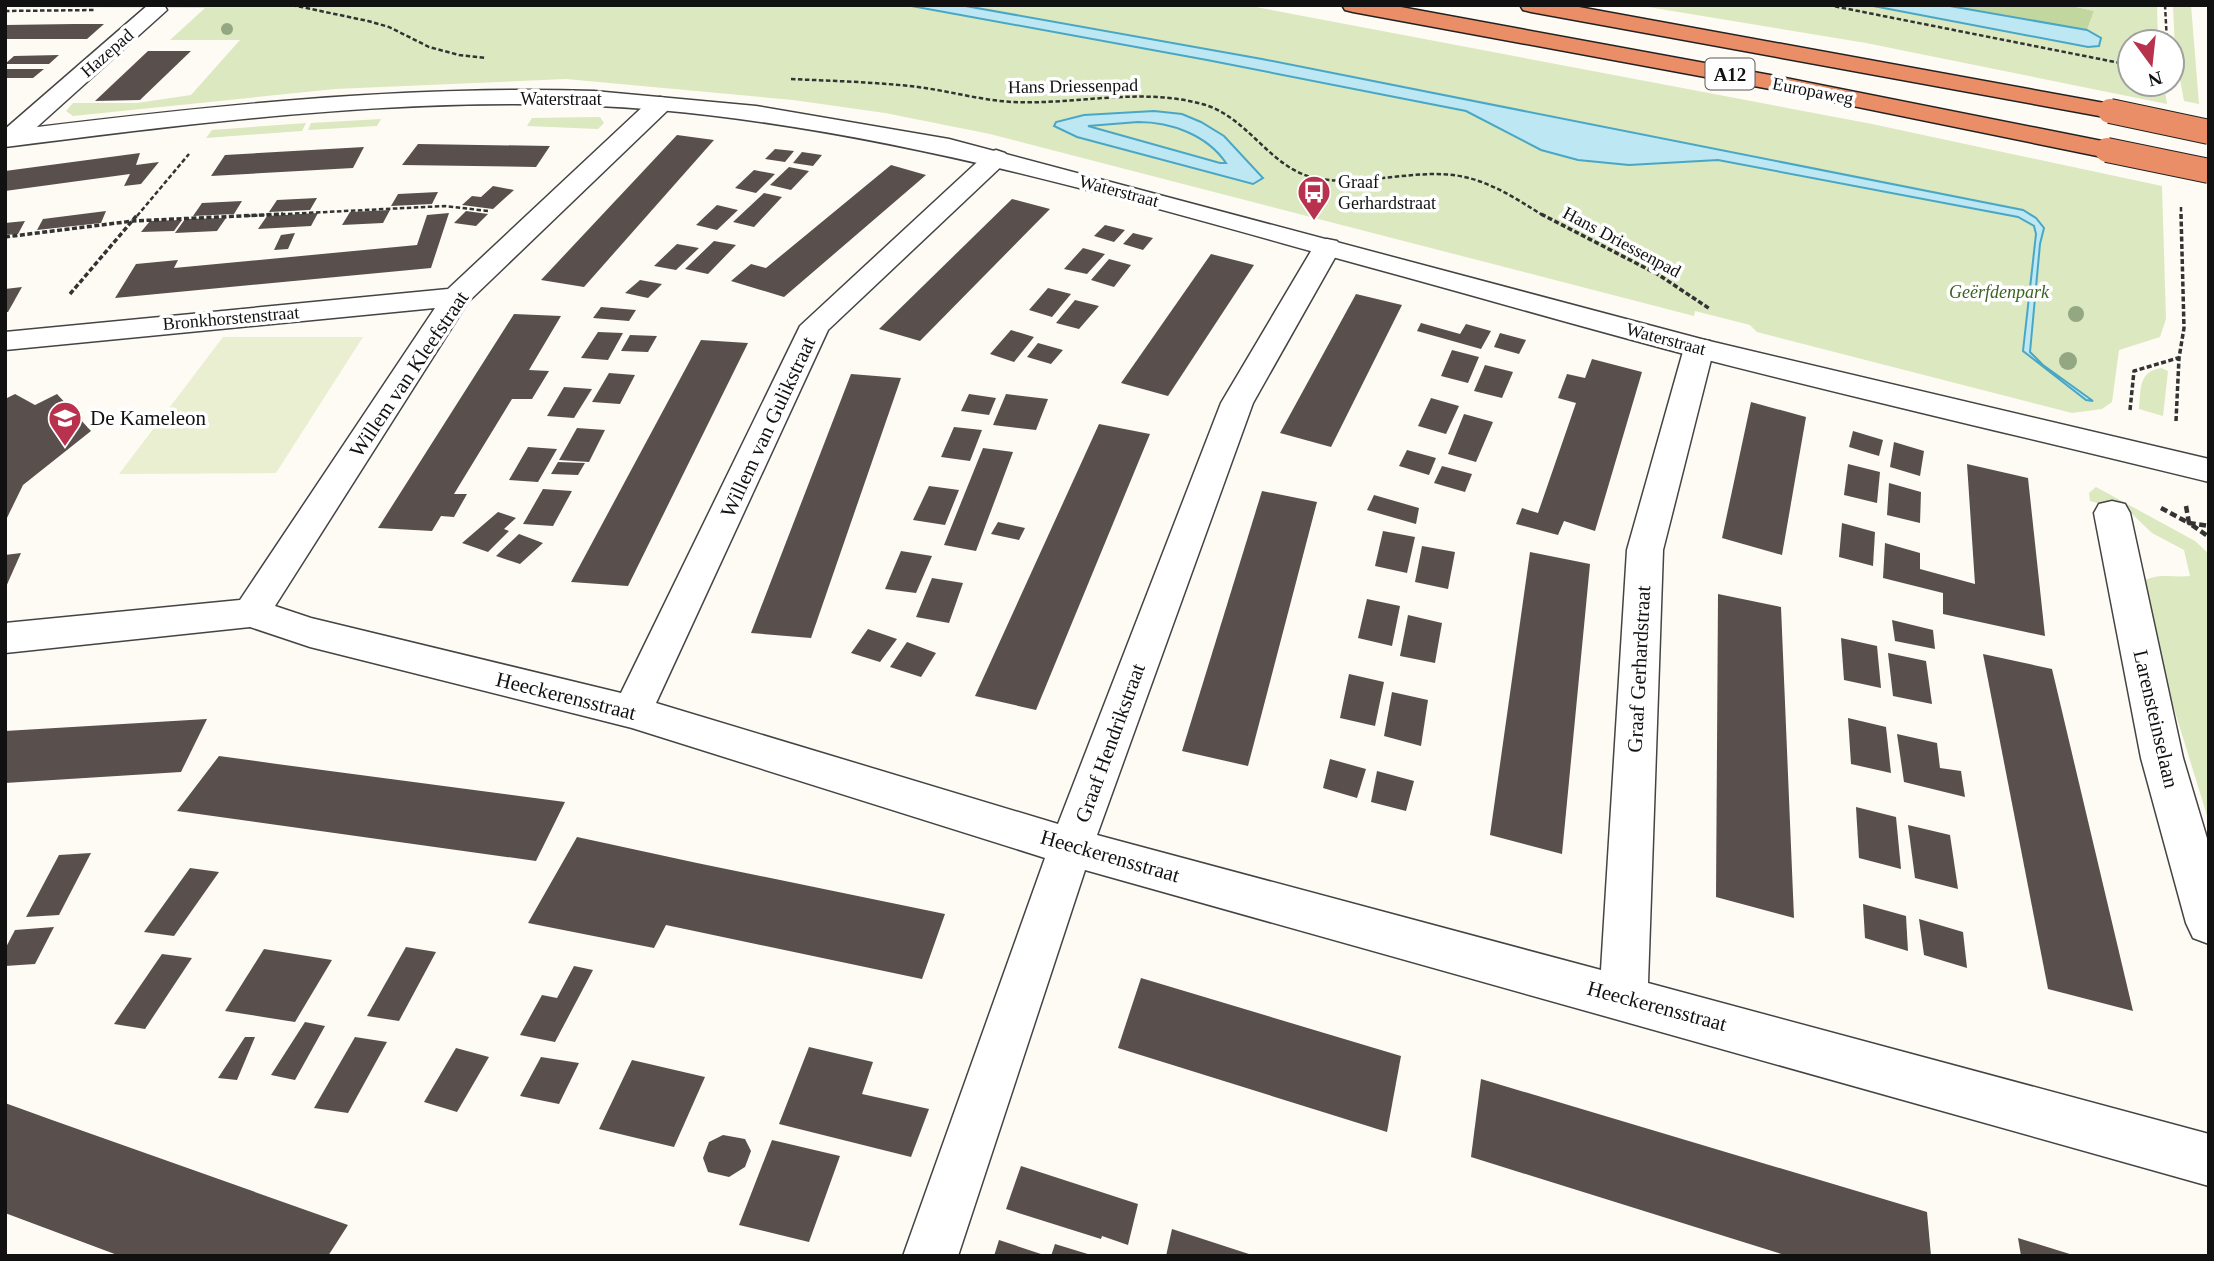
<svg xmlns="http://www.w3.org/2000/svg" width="2214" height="1261" font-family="'Times New Roman',serif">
<rect width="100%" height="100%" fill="#fefbf5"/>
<!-- green -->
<g fill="#dbe8c0">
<path d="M5 5H1245L1872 124 2162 186 2166 319 2160 337 2119 350 2112 402 2102 409 2072 413 1757 332 1750 325 1695 311 1694 316 990 134 885 113 793 100 566 79 335 89 73 116 66 111 73 103H137L191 95 240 40H170L205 8 5 7Z"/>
<path d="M1636 5H1868L2088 47 2100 38 2087 30 2094 11 2067 5H2157L2158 42H2130V84H2164L2167 104 1866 43Z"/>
<path d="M2173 5H2191L2199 104 2184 101 2175 52Z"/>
<path d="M600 117 604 123 598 129 527 126 532 118Z"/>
<path d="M381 119 377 126 308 130 311 123Z"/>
<path d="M306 123 302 131 206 138 212 130Z"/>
<path d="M2161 368 2168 371 2163 416 2139 409C2141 389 2138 372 2161 368Z"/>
<path d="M2096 487 2195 541 2209 554V822L2139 595 2141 582C2159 572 2173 578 2190 576L2184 550 2152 533 2130 512 2090 501 2089 493Z"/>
</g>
<!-- forest -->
<path fill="#c2d7a0" d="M1944 5H2067L2094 11 2087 30Z"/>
<!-- pitch -->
<path fill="#eaefd1" d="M223 337H363L276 473 119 474Z"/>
<!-- water -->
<g fill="#bde7f3" stroke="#49a7c5" stroke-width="2" fill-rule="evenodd">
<path d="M906 5H960L1262 59 2023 210 2036 218 2044 228 2040 244 2030 352 2043 365 2093 401 2086 400 2023 351 2036 234 2034 226 2018 217 1718 160 1629 165 1578 160 1541 150 1466 111 1207 60Z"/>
<path d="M1868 5H1944L2087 30 2101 38 2099 46 2088 47Z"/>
<path d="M1154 111 1182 114 1201 122 1224 136 1263 178 1253 184 1077 137 1054 126 1056 122 1084 115ZM1138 122C1171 122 1207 135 1226 163H1220L1088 126Z"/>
</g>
<!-- building -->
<g fill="#59504e">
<path d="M74 24H104L87 39H5V25Z"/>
<path d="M148 51H191L140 100 95 101Z"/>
<path d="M59 55 49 64H5L14 56Z"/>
<path d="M5 69H44L33 78H5Z"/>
<path d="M677 135 714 140 584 287 541 280Z"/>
<path d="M418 144 550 146 536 167 402 165Z"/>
<path d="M364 147 353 168 211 176 225 155Z"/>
<path d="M775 149 794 151 785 162 765 159Z"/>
<path d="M802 152 822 155 813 166 793 163Z"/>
<path d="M140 153 136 165 159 162 141 184 124 186 130 174 5 191V171Z"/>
<path d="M891 165 926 175 784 297 731 281 751 264 766 268Z"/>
<path d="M789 167 809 171 791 190 770 185Z"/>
<path d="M754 170 775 174 756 193 735 188Z"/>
<path d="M493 186 514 190 493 209 462 205 472 196 481 197Z"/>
<path d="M438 192 432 204 391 206 398 194Z"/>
<path d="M764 193 782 197 754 227 733 222Z"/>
<path d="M317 198 310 210 269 212 277 200Z"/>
<path d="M1012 199 1050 209 920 341 879 329Z"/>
<path d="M242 201 234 214 193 216 202 203Z"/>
<path d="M717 205 738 210 717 230 696 225Z"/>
<path d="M390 210 383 223 342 225 350 212Z"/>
<path d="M106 211 101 223 37 230 43 219Z"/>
<path d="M466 211 488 214 476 226 454 223Z"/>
<path d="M318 213 311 226 258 229 267 216Z"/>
<path d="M449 213 431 268 115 298 136 264 178 260 174 268 417 245 427 215Z"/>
<path d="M226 218 217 231 175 233 185 219Z"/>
<path d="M182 220 174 231 141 232 150 221Z"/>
<path d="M25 221 18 234 5 235V223Z"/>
<path d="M1105 225 1125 230 1114 242 1094 236Z"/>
<path d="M295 233 288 249 274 250 281 235Z"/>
<path d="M1133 233 1153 238 1143 250 1123 244Z"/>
<path d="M714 241 736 245 708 274 685 269Z"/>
<path d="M677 244 699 248 676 270 654 266Z"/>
<path d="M1083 248 1105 254 1087 274 1064 269Z"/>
<path d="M1211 254 1254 265 1168 396 1121 383Z"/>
<path d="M1109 259 1131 265 1114 287 1091 280Z"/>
<path d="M640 280 662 284 648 298 625 293Z"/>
<path d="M22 287 8 312H5V289Z"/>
<path d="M1048 288 1071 294 1052 317 1029 310Z"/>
<path d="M1356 294 1402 305 1331 447 1280 433Z"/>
<path d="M1075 300 1099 306 1079 329 1056 323Z"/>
<path d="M601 307 636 310 629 321 593 318Z"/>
<path d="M514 314 561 316 529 370 549 371 532 399H512L454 494H467L454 517 441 516 432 531 378 528Z"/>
<path d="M1421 323 1460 334 1466 324 1491 331 1481 349 1417 331Z"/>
<path d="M1011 330 1034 337 1014 362 990 354Z"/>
<path d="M598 332 623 333 608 360 581 358Z"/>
<path d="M1500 333 1526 340 1519 354 1494 347Z"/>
<path d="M630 335 657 336 648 352 621 351Z"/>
<path d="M701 340 748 343 628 586 571 582Z"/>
<path d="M1038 343 1063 350 1051 364 1027 357Z"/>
<path d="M1452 350 1479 357 1468 383 1441 376Z"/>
<path d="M1592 359 1642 372 1595 531 1564 521 1558 535 1516 524 1522 508 1538 513 1576 403 1558 398 1567 374 1585 378Z"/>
<path d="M1485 365 1513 372 1502 398 1474 391Z"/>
<path d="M609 373 635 375 620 404 592 402Z"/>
<path d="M851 374 901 378 811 638 751 633Z"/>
<path d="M564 387 592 389 574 418 547 416Z"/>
<path d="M15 394 35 405 57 394 91 431 23 485 5 522V399Z"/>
<path d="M969 394 996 398 989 415 961 411Z"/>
<path d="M1006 394 1048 399 1036 430 993 425Z"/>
<path d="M1431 398 1459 406 1446 434 1418 426Z"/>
<path d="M1751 402 1806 417 1782 555 1722 538Z"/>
<path d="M1464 414 1493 422 1476 462 1448 454Z"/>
<path d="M1099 424 1150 434 1036 710 975 696Z"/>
<path d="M954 427 982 430 970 461 941 457Z"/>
<path d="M577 428 605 430 589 462 559 460Z"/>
<path d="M1853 431 1883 440 1879 456 1849 447Z"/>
<path d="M1894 442 1924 451 1920 476 1890 467Z"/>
<path d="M528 447 557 449 538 482 509 480Z"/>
<path d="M983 448 1013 452 976 551 944 545Z"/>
<path d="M1407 450 1436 458 1429 475 1399 466Z"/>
<path d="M558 462 585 463 578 475 551 474Z"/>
<path d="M1848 464 1880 472 1877 503 1844 495Z"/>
<path d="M1967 464 2028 478 2045 636 1943 614V593L1883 578 1885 543 1920 553V569L1975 584Z"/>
<path d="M1442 466 1472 474 1465 492 1434 483Z"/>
<path d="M1889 483 1921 492 1920 523 1887 515Z"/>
<path d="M929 486 959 490 945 525 913 520Z"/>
<path d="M543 489 572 491 553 526 523 524Z"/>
<path d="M1262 491 1317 502 1248 766 1182 751Z"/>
<path d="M1374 495 1419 508 1416 524 1367 510Z"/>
<path d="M498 512 516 518 504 529 509 531 488 552 462 543Z"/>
<path d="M998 522 1025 528 1019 540 991 534Z"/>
<path d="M1842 523 1875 532 1873 566 1839 557Z"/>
<path d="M1383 531 1415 537 1407 573 1375 566Z"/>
<path d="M519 534 543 543 520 564 496 556Z"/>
<path d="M1422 546 1455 552 1448 589 1415 582Z"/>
<path d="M901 551 932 556 916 593 885 589Z"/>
<path d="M1530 552 1590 564 1562 854 1490 835Z"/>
<path d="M21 553 5 589V555Z"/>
<path d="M932 578 963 583 949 623 916 617Z"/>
<path d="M1718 594 1781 607 1794 918 1716 897Z"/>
<path d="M1367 599 1400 606 1392 646 1358 638Z"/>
<path d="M1408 615 1442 623 1435 663 1400 656Z"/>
<path d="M1892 620 1933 630 1935 649 1895 641Z"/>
<path d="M868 629 897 639 880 662 851 653Z"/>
<path d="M1841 638 1877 646 1881 688 1844 680Z"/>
<path d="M907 642 936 653 921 677 890 667Z"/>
<path d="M1888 653 1926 661 1932 704 1893 696Z"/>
<path d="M1983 654 2052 669 2133 1011 2048 989Z"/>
<path d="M1349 674 1384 682 1375 726 1340 718Z"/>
<path d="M1392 692 1428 700 1421 746 1384 736Z"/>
<path d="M1848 718 1886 727 1891 773 1851 764Z"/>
<path d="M207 719 181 772 5 783V731Z"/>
<path d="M1897 734 1937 743 1940 768 1961 771 1965 797 1904 782Z"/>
<path d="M219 756 277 764 565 802 536 861 177 811Z"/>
<path d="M1330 759 1366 769 1357 798 1323 788Z"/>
<path d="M1377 771 1414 781 1406 811 1371 802Z"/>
<path d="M1856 807 1896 817 1901 869 1859 858Z"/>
<path d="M1908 825 1950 835 1958 889 1915 878Z"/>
<path d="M577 837 697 863 945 914 922 979 666 925 654 948 528 923Z"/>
<path d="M91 853 59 915 26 917 59 855Z"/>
<path d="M190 868 219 872 174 936 144 932Z"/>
<path d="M1863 904 1906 916 1908 951 1865 938Z"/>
<path d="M1919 919 1963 932 1967 968 1924 955Z"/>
<path d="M54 927 35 964 5 966V949L15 930Z"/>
<path d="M406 947 436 952 399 1021 367 1016Z"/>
<path d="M264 949 332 960 295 1022 225 1011Z"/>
<path d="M162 954 192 958 145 1029 114 1024Z"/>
<path d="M574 966 593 970 555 1042 520 1035 542 995 557 998Z"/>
<path d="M1141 978 1401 1056 1387 1132 1118 1048Z"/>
<path d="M305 1022 325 1026 295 1080 271 1075Z"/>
<path d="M245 1037H255L237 1080 218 1078Z"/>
<path d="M355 1037 387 1042 348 1113 314 1108Z"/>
<path d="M809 1047 873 1062 862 1094 929 1109 911 1157 779 1124Z"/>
<path d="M456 1048 489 1057 457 1112 424 1102Z"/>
<path d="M541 1057 579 1063 559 1104 520 1096Z"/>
<path d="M632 1060 705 1077 674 1147 599 1129Z"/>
<path d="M1481 1079 1927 1212 1931 1256H1788L1471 1157Z"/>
<path d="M5 1103 52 1120 348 1225 328 1256H120L5 1213Z"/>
<path d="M723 1135 745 1139 751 1151 745 1167 729 1177 708 1172 703 1158 709 1142Z"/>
<path d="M772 1140 840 1156 809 1242 739 1225Z"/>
<path d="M1021 1166 1138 1204 1128 1245 1102 1236 1101 1239 1006 1209Z"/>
<path d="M1172 1229 1252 1255V1256H1166Z"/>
<path d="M2018 1238 2073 1255V1256H2021Z"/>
<path d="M999 1240 1044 1255V1256H994Z"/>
<path d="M1055 1244 1091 1255V1256H1051Z"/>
</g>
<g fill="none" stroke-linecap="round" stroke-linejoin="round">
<defs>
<g id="minor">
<path d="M148 5H164L167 10 18 144 5 146V129Z"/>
<path d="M660 97 669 99 672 104 669 109 468 302 275 606 311 618 621 693 800 326 987 153 996 150 1005 153 1009 158 1005 163 828 330 656 703 1058 824 1221 403 1317 241 1327 239 1337 241 1341 247 1253 403 1097 835 1601 970 1627 550 1684 348 1688 341 1699 339 1710 341 1714 348 1663 550 1648 983 2209 1134V1186L1085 870 958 1256H903L1045 858 632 728 310 647 250 627 5 653V623L240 600 435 308 5 350V332L448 289 651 99Z"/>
<path d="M2112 501 2125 504 2130 513 2183 758 2209 845V944L2193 938 2186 923 2141 758 2094 513 2099 504Z"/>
</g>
<path id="tertiary" d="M594 91 756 106 949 139 1705 340 2209 459V482C2037 440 1864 400 1692 356 1597 331 1503 304 1409 278 1161 211 916 133 659 110 446 91 217 120 5 147V131C200 107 397 85 594 91Z"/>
<g id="motorway">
<path d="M1342 5H1390L1770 75 2107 142 2116 145 2120 150 2116 155 2107 158 1770 89 1353 12 1345 10Z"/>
<path d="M1520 5H1568L2110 104 2119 106 2122 111 2119 116 2110 118 1531 12 1523 10Z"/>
</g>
</defs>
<!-- minor casing -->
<use href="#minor" stroke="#444" stroke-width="3"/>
<!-- tertiary casing -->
<use href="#tertiary" stroke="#444" stroke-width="3"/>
<!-- motorway casing -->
<use href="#motorway" stroke="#222" stroke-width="3"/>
<!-- path-far2 -->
<g stroke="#333" stroke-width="2.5" stroke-dasharray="4.5 2.5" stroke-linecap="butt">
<path d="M292 5 368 21 389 27 429 47 459 55 486 58"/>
<path d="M1828 5 2130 65"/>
<path d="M2165 5 2167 42"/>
<path d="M5 11 96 10"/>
<path d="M791 79C833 81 876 82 918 87 949 91 980 100 1012 102 1075 105 1140 87 1202 104 1248 116 1269 168 1315 178 1361 187 1407 170 1453 175 1487 179 1515 198 1544 216"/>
<path d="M2181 207V216"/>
<path d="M137 216 189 154"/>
<path d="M246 216 445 206 488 211"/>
</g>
<!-- path-far1 -->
<g stroke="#333" stroke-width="3.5" stroke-dasharray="5 2.5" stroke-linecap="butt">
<path d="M1541 214 1659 275 1710 309"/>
<path d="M5 237 133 221 283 214"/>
<path d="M70 294 138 214"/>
<path d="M2130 410 2134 371 2178 358"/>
<path d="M2176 421 2179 358 2184 328 2181 214"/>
</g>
<!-- path -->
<g stroke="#333" stroke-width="4.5" stroke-dasharray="7 3.5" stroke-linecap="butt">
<path d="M2186 506 2189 523 2209 537"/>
<path d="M2161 508 2189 523 2209 526"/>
</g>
<!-- minor -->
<use href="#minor" fill="#fff" fill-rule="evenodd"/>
<!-- tertiary -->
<use href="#tertiary" fill="#fff" fill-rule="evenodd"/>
<!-- motorway -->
<use href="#motorway" fill="#ea8e67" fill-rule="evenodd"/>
<defs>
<g id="motorway-bridge">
<path d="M2110 111 2209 132"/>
<path d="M2107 150 2209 171"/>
</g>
</defs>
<!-- motorway-bridge casing -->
<use href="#motorway-bridge" stroke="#222" stroke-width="26" stroke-linecap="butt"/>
<!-- motorway-bridge -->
<use href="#motorway-bridge" stroke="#ea8e67" stroke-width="24"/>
</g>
<!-- trees -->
<g fill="#93a882">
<circle cx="227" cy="29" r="6"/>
<circle cx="2076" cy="314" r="8"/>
<circle cx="2068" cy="361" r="9"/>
</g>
<!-- icons -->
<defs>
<symbol id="bus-pin" viewBox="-11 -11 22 30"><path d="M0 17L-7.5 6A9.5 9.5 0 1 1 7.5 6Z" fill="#b8314d" stroke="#fff"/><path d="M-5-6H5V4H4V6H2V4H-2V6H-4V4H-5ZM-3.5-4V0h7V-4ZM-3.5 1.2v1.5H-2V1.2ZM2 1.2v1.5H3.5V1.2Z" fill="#fff"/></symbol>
<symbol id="school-pin" viewBox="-11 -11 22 30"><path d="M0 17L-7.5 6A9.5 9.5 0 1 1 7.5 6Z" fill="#b8314d" stroke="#fff"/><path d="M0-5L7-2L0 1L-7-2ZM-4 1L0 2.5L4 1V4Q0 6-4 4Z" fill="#fff"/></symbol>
</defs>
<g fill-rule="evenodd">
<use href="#bus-pin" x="1295" y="173" width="38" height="52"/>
<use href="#school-pin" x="46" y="399" width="38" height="52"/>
</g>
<g text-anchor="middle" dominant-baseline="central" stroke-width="7" stroke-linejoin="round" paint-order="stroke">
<!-- far-street labels -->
<g font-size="18" fill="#111" stroke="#fff">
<text transform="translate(107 53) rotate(-41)">Hazepad</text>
<text transform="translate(1073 86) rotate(-1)">Hans Driessenpad</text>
<text transform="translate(1813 91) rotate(11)">Europaweg</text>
<text x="561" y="99">Waterstraat</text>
<text transform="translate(1119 191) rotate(15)">Waterstraat</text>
<text transform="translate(1622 242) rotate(28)">Hans Driessenpad</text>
<text transform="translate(231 318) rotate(-5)">Bronkhorstenstraat</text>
<text transform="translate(1666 339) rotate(15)">Waterstraat</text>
</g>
<!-- far-poi labels -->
<g font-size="18" fill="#111" stroke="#fff" text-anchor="start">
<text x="1338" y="182">Graaf<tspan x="1338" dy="21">Gerhardstraat</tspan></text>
</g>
<!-- far-park labels -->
<g font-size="18" font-style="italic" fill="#3c6524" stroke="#fff">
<text x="1999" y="292">Geërfdenpark</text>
</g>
<!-- shield labels -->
<rect fill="#fff" stroke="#585858" stroke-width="2" x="1705.5" y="58.5" width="49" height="31" rx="5"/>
<g font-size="19" font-weight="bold" fill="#111">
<text x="1730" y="74">A12</text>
</g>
<!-- street labels -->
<g font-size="21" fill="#111" stroke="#fff">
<text transform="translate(409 374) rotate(-56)">Willem van Kleefstraat</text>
<text transform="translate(768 427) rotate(-65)">Willem van Gulikstraat</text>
<text transform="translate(1639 669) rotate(-87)">Graaf Gerhardstraat</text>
<text transform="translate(566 696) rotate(14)">Heeckerensstraat</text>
<text transform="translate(2156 719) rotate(77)">Larensteinselaan</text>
<text transform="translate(1110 743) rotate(-70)">Graaf Hendrikstraat</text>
<text transform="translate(1110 856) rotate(16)">Heeckerensstraat</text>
<text transform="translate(1657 1006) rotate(15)">Heeckerensstraat</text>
</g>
<!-- poi labels -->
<g font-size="21" fill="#111" stroke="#fff" text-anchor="start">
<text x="90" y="418">De Kameleon</text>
</g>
</g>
<!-- border -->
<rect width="2214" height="1261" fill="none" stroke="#111111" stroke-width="14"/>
<!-- north arrow -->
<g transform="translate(2151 63) rotate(165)"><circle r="33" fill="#ffffff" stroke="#a0a0a0" stroke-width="2"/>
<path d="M0-5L12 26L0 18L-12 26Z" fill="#b8314d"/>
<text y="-10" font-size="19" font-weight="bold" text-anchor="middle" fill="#111111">N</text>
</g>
</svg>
